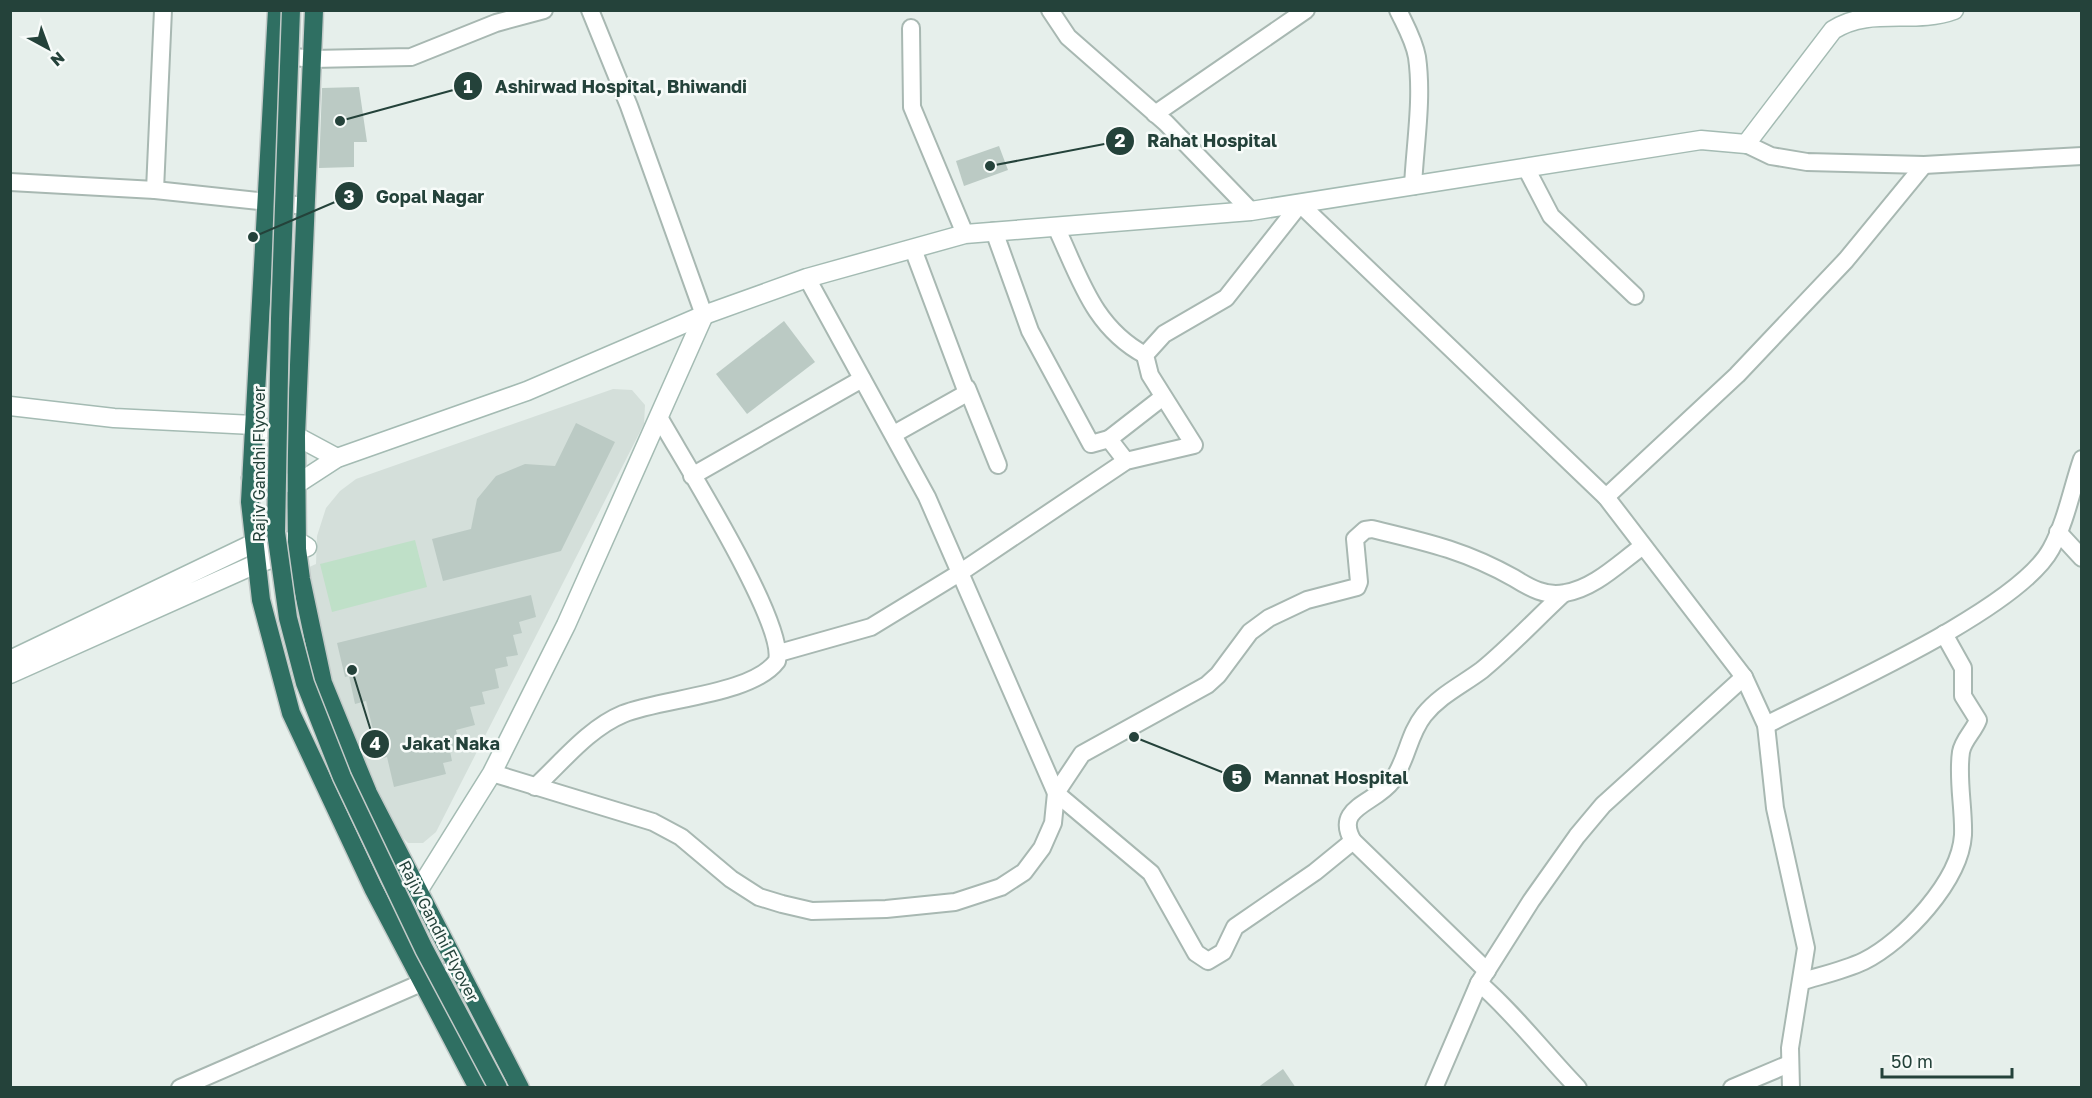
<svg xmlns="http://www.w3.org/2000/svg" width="2092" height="1098" font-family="'Golos Text',sans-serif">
<rect width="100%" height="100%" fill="#e6efeb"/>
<!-- built -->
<path fill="#d4dfda" d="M613 389 632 390 645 405 644 424 436 832 423 843H408L398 833 333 693 307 568 316 564 317 536 326 508 340 491 356 479Z"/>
<!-- green -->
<path fill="#bfe0c8" d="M415 540 427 587 332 612 320 564Z"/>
<!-- building -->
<g fill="#bbcac4">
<path d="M359 87 367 142H354V167L319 168 322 88Z"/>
<path d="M999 146 1008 170 964 186 956 161Z"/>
<path d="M784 321 815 362 747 414 716 374Z"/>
<path d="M576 423 615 442 561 551 443 581 432 539 471 529 477 499 496 476 525 464 555 466Z"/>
<path d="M531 595 536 617 519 622 522 633 513 635 518 655 506 657 508 666 495 669 499 688 482 692 485 704 470 707 475 725 456 730 461 748 450 751 452 761 443 763 446 774 394 787 387 757 380 759 366 701 355 704 349 676 345 677 337 643Z"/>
<path d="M1283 1069 1296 1088H1257Z"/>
</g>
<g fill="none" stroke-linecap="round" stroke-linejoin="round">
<defs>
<g id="street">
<path d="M590 10 629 106 704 315"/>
<path d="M1050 10 1068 37 1166 123 1251 211"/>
<path d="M1398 10C1405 25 1414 40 1417 57 1423 99 1415 144 1413 186"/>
<path d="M911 28 912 107 965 234"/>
<path d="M278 55 312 59 411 57 496 23 544 10"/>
<path d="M1155 114 1306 10"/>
<path d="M1746 144 1771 156 1807 162 1924 165 2082 156"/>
<path d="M1526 168 1551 216 1635 296"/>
<path d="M10 182 155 190 305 206"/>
<path d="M155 190 163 10"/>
<path d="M1056 227C1080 278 1093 327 1145 355"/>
<path d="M994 231 1030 331 1091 444 1109 439"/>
<path d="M807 278 927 497 1056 793 1151 873 1196 953 1208 961 1223 952 1235 927 1315 872 1353 841"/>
<path d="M967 388 998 465"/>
<path d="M894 434 967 393 913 249"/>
<path d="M1126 461 1109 439 1163 397"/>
<path d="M692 476 862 379"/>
<path d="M1606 497 1737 375 1846 260 1924 165"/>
<path d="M2058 532 2082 558"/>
<path d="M779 653 871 627 961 572 1126 461 1194 445 1150 375 1145 355 1164 334 1226 298 1300 204 1606 497 1744 677 1766 725 1775 808 1806 948 1790 1048 1791 1088"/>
<path d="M1766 725C1832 691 2018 610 2051 549 2066 522 2072 488 2082 459"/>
<path d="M492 773 653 822 681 837 731 879 759 897 782 904 812 911 886 909 955 902 1001 887 1024 872 1042 848 1053 823 1056 793 1082 754 1207 685 1218 675 1250 632 1269 618 1307 600 1357 587 1359 582 1355 539 1365 530 1372 529C1426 542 1464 550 1514 578 1530 588 1546 597 1565 593 1595 588 1619 563 1643 546"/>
<path d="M535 787C562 762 589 728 623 714 662 698 752 695 777 661 786 623 683 460 660 419"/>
<path d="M1487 971 1353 841C1333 807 1375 804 1392 781 1407 761 1408 735 1424 715 1440 695 1462 685 1482 670 1510 647 1536 619 1563 594"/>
<path d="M1803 981C1823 975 1845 970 1864 961 1904 941 1960 881 1963 835 1964 808 1957 779 1961 752 1963 740 1974 731 1978 720L1963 696V668L1944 634"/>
<path d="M1479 983C1514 1013 1545 1054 1578 1088"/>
<path d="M180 1088 458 967"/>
<path d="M1434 1088 1479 983 1531 901 1577 836 1603 805 1744 677"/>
<path d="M1732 1088 1789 1064"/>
</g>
<g id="secondary">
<path d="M10 406 114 418 253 425 296 436 337 458"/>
<path d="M251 478 297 484 337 458 527 391 704 315 807 278 965 234 1251 211 1701 140 1746 144 1833 30C1870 6 1914 25 1954 10"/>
<path d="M10 660 254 543 297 541 307 547 256 564 10 674"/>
<path d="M398 923 492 773 566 625 704 315"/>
</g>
<g id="highway">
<path d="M277 10 250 502 261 600 291 713 373 888 478 1088"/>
<path d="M314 10 296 436 297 549 301 579 323 683 368 793 520 1088"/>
</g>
</defs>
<!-- street casing -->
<use href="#street" stroke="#a8b8b2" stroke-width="20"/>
<!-- secondary casing -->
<use href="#secondary" stroke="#a4bbb3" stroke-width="21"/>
<!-- highway casing -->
<use href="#highway" stroke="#c2cac8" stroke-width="21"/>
<!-- street -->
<use href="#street" stroke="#fff" stroke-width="16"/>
<!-- secondary -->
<use href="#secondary" stroke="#fff" stroke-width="18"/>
<!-- highway -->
<use href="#highway" stroke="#2f6f62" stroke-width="18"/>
<defs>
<path id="highway-bridge" d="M291 10 280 319 276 532 288 618 305 683 342 777 424 949 498 1088"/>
</defs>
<!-- highway-bridge casing -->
<use href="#highway-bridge" stroke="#c2cac8" stroke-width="21" stroke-linecap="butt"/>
<!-- highway-bridge -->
<use href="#highway-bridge" stroke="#2f6f62" stroke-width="18"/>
</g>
<g text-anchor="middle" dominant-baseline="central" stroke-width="5" stroke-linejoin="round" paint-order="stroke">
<!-- street labels -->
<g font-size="16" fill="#24423a" stroke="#f7fbf9">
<text transform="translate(259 464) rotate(-90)">Rajiv Gandhi Flyover</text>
<text transform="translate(439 931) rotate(63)">Rajiv Gandhi Flyover</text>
</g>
</g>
<!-- callouts -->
<path fill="none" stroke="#24423a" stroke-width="2" d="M340 121L468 86M990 166L1120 141M253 237L349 196M352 670L375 744M1134 737L1237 778"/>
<g fill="#24423a" stroke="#f7fbf9" stroke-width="2">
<circle cx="340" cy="121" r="6"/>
<circle cx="990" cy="166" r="6"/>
<circle cx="253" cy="237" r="6"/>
<circle cx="352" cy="670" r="6"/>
<circle cx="1134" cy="737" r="6"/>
<circle cx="468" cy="86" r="15"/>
<circle cx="1120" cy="141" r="15"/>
<circle cx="349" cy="196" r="15"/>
<circle cx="375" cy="744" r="15"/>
<circle cx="1237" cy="778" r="15"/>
</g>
<g font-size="18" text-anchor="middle" font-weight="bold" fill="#fff">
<text x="468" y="93">1</text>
<text x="1120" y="147">2</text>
<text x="349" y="203">3</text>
<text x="375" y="750">4</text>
<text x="1237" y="784">5</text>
</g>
<g font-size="18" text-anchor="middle" font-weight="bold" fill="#24423a" stroke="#f7fbf9" stroke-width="5" stroke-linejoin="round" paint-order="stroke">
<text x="621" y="93">Ashirwad Hospital, Bhiwandi</text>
<text x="1212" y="147">Rahat Hospital</text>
<text x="430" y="203">Gopal Nagar</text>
<text x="451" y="750">Jakat Naka</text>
<text x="1336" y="784">Mannat Hospital</text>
</g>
<!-- border -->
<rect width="2092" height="1098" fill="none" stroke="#24423a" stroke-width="24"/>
<!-- north arrow -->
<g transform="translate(48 48) rotate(139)" stroke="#f7fbf9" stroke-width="4.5" paint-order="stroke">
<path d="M0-4.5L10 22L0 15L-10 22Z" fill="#24423a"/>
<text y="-9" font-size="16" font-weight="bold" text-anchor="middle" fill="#24423a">N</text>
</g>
<!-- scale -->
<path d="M1882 1068v9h130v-9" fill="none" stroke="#24423a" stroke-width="3"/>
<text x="1891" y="1068" font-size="18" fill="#24423a" stroke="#f7fbf9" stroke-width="4.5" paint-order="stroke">50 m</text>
</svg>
